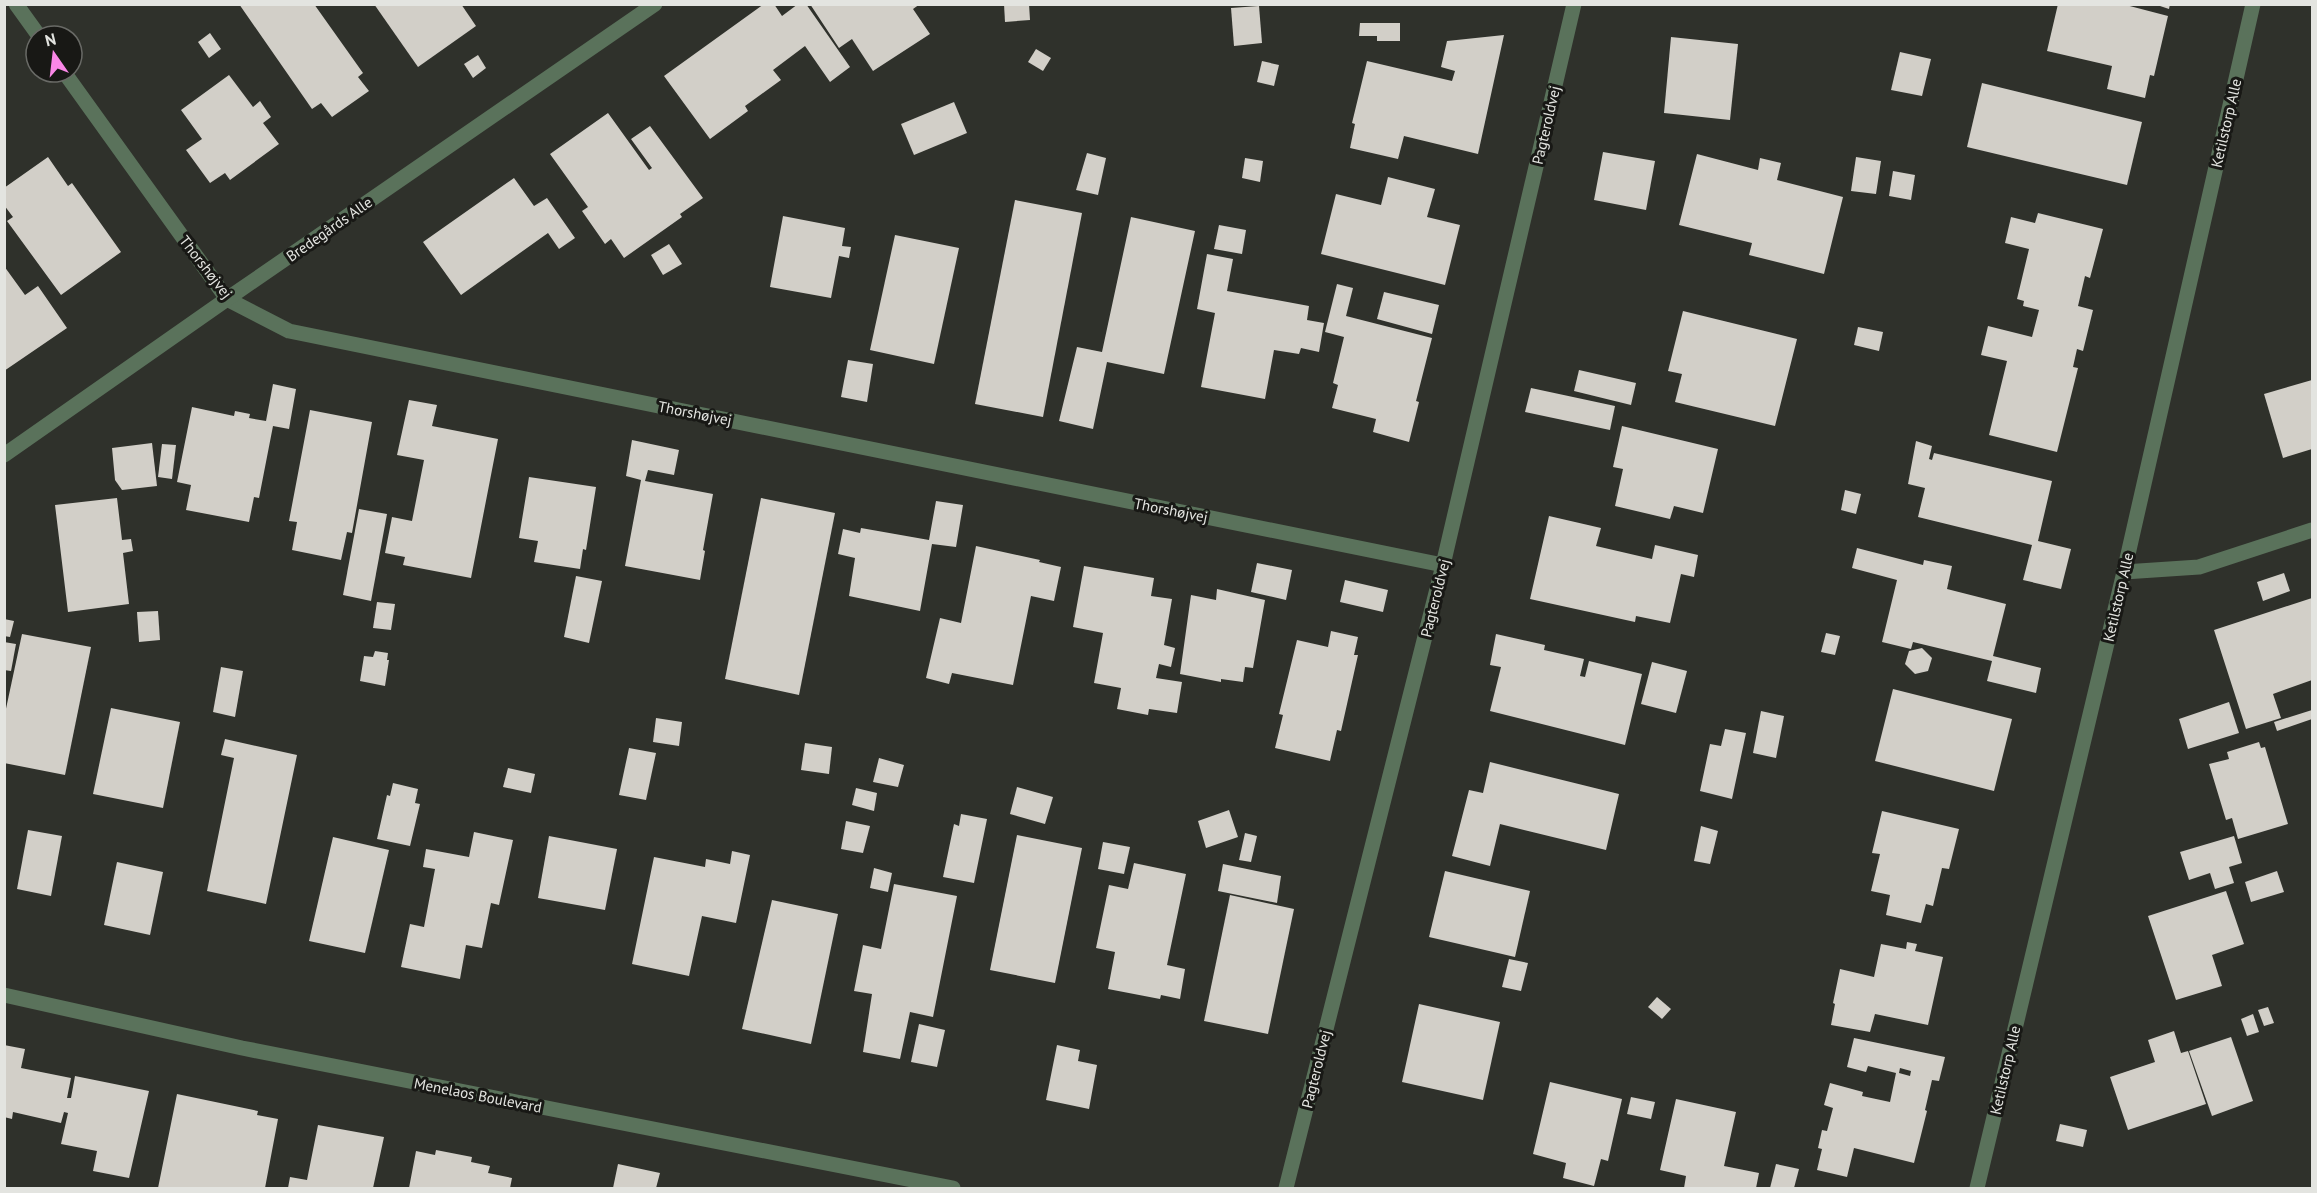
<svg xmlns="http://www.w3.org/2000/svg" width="2317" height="1193" font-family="'PT Sans',sans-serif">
<rect width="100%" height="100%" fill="#2f312b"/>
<!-- building -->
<g fill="#d2cfc8" fill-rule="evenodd">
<path d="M239 4H314L363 73 358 77 369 91 332 117 321 103 312 109Z"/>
<path d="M374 4H461L476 26 418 67Z"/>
<path d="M764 4H774L782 16 798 4H806L850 67 830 82 805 46 773 70 781 80 745 106 748 111 710 139 664 76Z"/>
<path d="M810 4H920L913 9 930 34 873 71 852 39 839 48Z"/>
<path d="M1004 4H1029L1030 20 1005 22Z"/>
<path d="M2058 4H2122L2168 16 2154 76 2150 75 2145 98 2107 89 2112 66 2047 51Z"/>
<path d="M2154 4H2170L2169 9Z"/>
<path d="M1259 6 1262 43 1234 46 1231 8Z"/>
<path d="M1360 23H1400V41H1377V36H1359Z"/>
<path d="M210 33 221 49 209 58 198 42Z"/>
<path d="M1504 35 1478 154 1404 136 1398 159 1350 148 1355 124 1352 123 1367 61 1452 81 1455 71 1441 67 1447 41Z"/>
<path d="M1671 37 1738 44 1730 120 1664 113Z"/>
<path d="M1036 49 1051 58 1043 71 1028 62Z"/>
<path d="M1900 52 1931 59 1922 96 1891 90Z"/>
<path d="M478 55 486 68 473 78 464 64Z"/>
<path d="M1262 61 1279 65 1274 86 1257 82Z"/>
<path d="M229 75 253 107 260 101 271 117 263 123 279 144 230 180 225 173 210 183 186 150 202 139 181 110Z"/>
<path d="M1982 83 2142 122 2127 185 1967 147Z"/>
<path d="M954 102 967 133 914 155 901 124Z"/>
<path d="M608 113 649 170 652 168 631 139 650 126 703 198 680 214 682 217 624 258 611 239 605 244 582 211 588 207 550 154Z"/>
<path d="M1603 152 1655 161 1646 210 1594 200Z"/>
<path d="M1087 153 1106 158 1098 195 1076 190Z"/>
<path d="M1697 154 1758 170 1760 158 1781 163 1777 180 1843 197 1824 274 1749 255 1752 243 1679 225Z"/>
<path d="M48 157 68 186 72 183 121 252 61 295 7 221 13 217 4 205V188Z"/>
<path d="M1856 157 1881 161 1876 194 1851 191Z"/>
<path d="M1245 158 1263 161 1260 182 1242 178Z"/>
<path d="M1893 171 1915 175 1911 200 1889 196Z"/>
<path d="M1388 177 1435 189 1427 217 1460 225 1445 285 1321 254 1336 194 1381 205Z"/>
<path d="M514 178 534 206 547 198 575 238 559 249 548 233 461 295 423 242Z"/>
<path d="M1015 200 1082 213 1043 417 975 404Z"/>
<path d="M2038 213 2103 229 2090 278 2085 276 2078 306 2093 310 2083 351 2077 349 2073 367 2078 368 2057 452 1989 435 2007 361 1981 355 1988 326 2032 337 2039 310 2023 306 2024 301 2017 299 2029 249 2005 243 2011 217 2035 223Z"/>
<path d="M783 216 845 228 842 246 851 247 849 258 839 256 831 298 770 287Z"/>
<path d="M1131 217 1195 231 1164 374 1107 362 1093 429 1059 421 1077 347 1102 352Z"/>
<path d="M1219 225 1246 230 1242 254 1214 249Z"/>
<path d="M895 235 959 248 934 364 870 350Z"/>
<path d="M669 244 682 264 663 275 651 255Z"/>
<path d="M1207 254 1233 259 1227 291 1309 306 1307 320 1324 323 1319 352 1301 348 1299 354 1274 350 1265 399 1201 387 1215 313 1197 309Z"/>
<path d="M4 266 25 295 38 286 67 328 4 371Z"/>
<path d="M1337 284 1353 288 1346 316 1432 338 1416 401 1419 402 1409 442 1373 432 1376 419 1332 408 1338 385 1333 383 1344 337 1325 332Z"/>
<path d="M1384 292 1439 305 1432 334 1377 319Z"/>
<path d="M1683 311 1797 339 1775 426 1675 402 1682 374 1668 371Z"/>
<path d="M1858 327 1883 332 1879 351 1854 345Z"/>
<path d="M848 360 873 364 867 402 841 397Z"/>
<path d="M1579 370 1636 383 1631 405 1574 391Z"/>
<path d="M2312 380V449L2283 458 2264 394Z"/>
<path d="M273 384 296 389 289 429 273 426 259 498 254 497 249 522 186 510 191 485 177 482 192 407 234 416 235 411 250 414 249 418 266 421Z"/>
<path d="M1531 388 1615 406 1610 430 1525 412Z"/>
<path d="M409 400 437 405 432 426 498 439 471 578 403 565 405 557 385 553 392 517 412 521 424 460 397 455Z"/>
<path d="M310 410 372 422 352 533 347 532 341 560 292 550 297 522 289 521Z"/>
<path d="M1622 426 1718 449 1703 513 1674 506 1670 519 1615 506 1623 469 1613 467Z"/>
<path d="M632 440 679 450 674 475 648 470 645 481 713 494 703 550 705 551 700 580 625 566 641 480 626 476Z"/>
<path d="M1916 441 1932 446 1929 459 1932 460 1934 453 2052 481 2038 541 2071 549 2061 589 2023 580 2032 545 1918 517 1925 488 1908 484Z"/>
<path d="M152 443 157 486 122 490 115 480 112 448Z"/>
<path d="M162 444 176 445 172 479 158 477Z"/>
<path d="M529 477 596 487 586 550 583 549 580 569 534 562 538 541 519 538Z"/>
<path d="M1845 490 1861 494 1856 514 1841 510Z"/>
<path d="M117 498 122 540 131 539 133 551 123 553 129 604 68 612 55 505Z"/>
<path d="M761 498 835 513 799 695 725 679Z"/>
<path d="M936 501 963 505 956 547 932 544 920 611 849 596 855 558 838 554 843 529 860 533 861 528 929 540Z"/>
<path d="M359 509 387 514 371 601 343 595Z"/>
<path d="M1549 516 1601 528 1596 546 1652 559 1655 545 1698 555 1694 577 1681 574 1670 623 1636 616 1635 622 1530 599Z"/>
<path d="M976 546 1040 560 1039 562 1061 567 1054 601 1031 596 1013 685 952 673 949 684 926 678 940 618 961 623Z"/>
<path d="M1857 548 1923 565 1924 560 1952 566 1947 589 2006 604 1993 656 2041 668 2036 693 1987 681 1992 661 1913 642 1911 649 1882 642 1897 580 1852 568Z"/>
<path d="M1257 563 1292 570 1286 600 1251 592Z"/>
<path d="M1084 566 1154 578 1151 596 1172 599 1164 645 1175 648 1171 667 1159 664 1156 678 1182 682 1177 713 1149 709 1148 715 1117 709 1121 688 1094 683 1103 633 1073 627Z"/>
<path d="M2284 573 2290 591 2263 601 2257 582Z"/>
<path d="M576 576 602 581 589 643 564 637Z"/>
<path d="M1345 580 1388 590 1383 612 1340 602Z"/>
<path d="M1217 589 1265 600 1253 668 1245 667 1243 682 1221 679V682L1180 674 1191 595 1216 600Z"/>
<path d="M2312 598V680L2273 694 2281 718 2246 729 2214 630Z"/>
<path d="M377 602 395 604 391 630 373 628Z"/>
<path d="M158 611 160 640 139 642 137 612Z"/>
<path d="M4 619 14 621 10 637 4 636Z"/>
<path d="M1331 631 1358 637 1354 655H1358L1341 731 1337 730 1330 761 1275 748 1283 715 1279 714 1297 640 1328 647Z"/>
<path d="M1826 633 1840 636 1835 655 1821 652Z"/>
<path d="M22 634 91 647 65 775 4 763V718Z"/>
<path d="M1496 634 1545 645 1544 650 1584 659 1580 676 1585 677 1589 661 1642 674 1625 745 1490 711 1501 667 1490 665Z"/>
<path d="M4 642 16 644 11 671 4 670Z"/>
<path d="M1922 648 1932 658 1928 671 1915 674 1905 664 1909 651Z"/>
<path d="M375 651 388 653 387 660H389L385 686 360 681 364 656 373 657Z"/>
<path d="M1652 662 1687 671 1676 713 1641 704Z"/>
<path d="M221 667 243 671 235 717 213 712Z"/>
<path d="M1893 689 2012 719 1994 791 1875 761Z"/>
<path d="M2229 702 2239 733 2188 749 2179 719Z"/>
<path d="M111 708 180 722 163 808 93 794Z"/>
<path d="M2312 710V719L2277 731 2274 722Z"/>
<path d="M1761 711 1784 716 1776 758 1753 753Z"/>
<path d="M656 718 682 722 679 746 653 742Z"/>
<path d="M1725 729 1746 733 1732 799 1700 791 1710 744 1721 746Z"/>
<path d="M225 739 297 755 266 904 207 891 234 758 221 755Z"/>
<path d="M2259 742 2261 748 2265 747 2288 824 2238 839 2232 818 2226 820 2209 764 2229 759 2227 752Z"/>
<path d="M805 743 832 747 829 774 801 770Z"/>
<path d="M629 748 656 753 646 800 619 795Z"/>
<path d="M879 758 904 765 898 787 873 782Z"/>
<path d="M1490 762 1619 794 1606 850 1500 824 1490 866 1452 856 1469 790 1483 793Z"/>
<path d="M508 768 535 774 531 793 503 787Z"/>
<path d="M393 783 418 789 415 803 420 804 410 846 377 839 387 795 390 796Z"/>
<path d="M1017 787 1053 797 1045 824 1010 814Z"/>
<path d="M856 788 877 793 874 811 852 805Z"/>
<path d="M1229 810 1238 837 1206 848 1198 821Z"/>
<path d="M1882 811 1959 829 1949 869 1942 868 1933 906 1926 904 1921 923 1886 915 1890 895 1871 891 1880 854 1872 853Z"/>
<path d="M961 814 987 819 974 883 943 877 954 824 959 826Z"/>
<path d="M846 821 870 826 863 853 841 849Z"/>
<path d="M1701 826 1718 831 1710 864 1694 861Z"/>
<path d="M28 830 62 836 51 896 17 889Z"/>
<path d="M474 832 513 840 499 905 491 903 482 948 466 945 460 979 401 967 410 924 424 927 435 869 423 867 426 849 469 857Z"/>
<path d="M1245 833 1257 836 1251 862 1239 860Z"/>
<path d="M1017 835 1082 848 1055 983 990 970Z"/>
<path d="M549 836 617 849 605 910 538 898Z"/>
<path d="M2234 836 2242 863 2229 867 2234 883 2215 889 2210 873 2189 880 2180 852Z"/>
<path d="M333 837 389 850 365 953 309 941Z"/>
<path d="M1103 842 1130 847 1124 874 1098 869Z"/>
<path d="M732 851 750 855 736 923 702 916 689 976 632 964 654 857 705 867 706 859 730 864Z"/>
<path d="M117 862 163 872 150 935 104 925Z"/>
<path d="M1134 863 1186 874 1167 965 1185 969 1180 999 1161 995 1160 999 1108 989 1115 952 1096 948 1109 885 1128 889Z"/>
<path d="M1223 864 1281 876 1277 903 1218 891Z"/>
<path d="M874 868 892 873 888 892 870 888Z"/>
<path d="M1445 871 1530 891 1515 957 1429 937Z"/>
<path d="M2277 871 2284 892 2251 902 2245 882Z"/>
<path d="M894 884 957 896 933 1017 910 1012 900 1059 863 1052 872 994 854 991 863 945 881 949Z"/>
<path d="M2226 891 2244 944 2212 955 2222 986 2176 1000 2148 916Z"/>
<path d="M1230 895 1294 909 1268 1034 1204 1021Z"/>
<path d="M772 900 838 914 811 1044 742 1029Z"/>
<path d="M1907 942 1917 944 1915 951 1943 957 1928 1025 1875 1014 1870 1032 1831 1025 1835 1004 1833 1003 1840 969 1874 977 1881 944 1906 949Z"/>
<path d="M1509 959 1528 963 1521 991 1502 987Z"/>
<path d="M1657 997 1671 1009 1662 1019 1648 1007Z"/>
<path d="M1419 1004 1500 1022 1483 1100 1402 1082Z"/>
<path d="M2268 1007 2274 1023 2264 1026 2258 1010Z"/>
<path d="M2253 1014 2259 1032 2247 1036 2241 1019Z"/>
<path d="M919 1024 945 1030 937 1067 911 1062Z"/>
<path d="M2174 1031 2181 1053 2188 1051 2206 1104 2128 1130 2110 1077 2155 1062 2148 1040Z"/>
<path d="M2231 1037 2253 1101 2212 1116 2189 1051Z"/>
<path d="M1854 1038 1945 1057 1939 1081 1932 1080 1925 1110 1927 1111 1914 1163 1854 1148 1847 1177 1817 1170 1822 1149 1818 1148 1822 1130 1827 1131 1833 1108 1824 1105 1830 1083 1863 1092 1862 1096 1890 1102 1896 1073 1868 1066 1866 1072 1847 1067ZM1900 1068 1911 1071 1910 1076 1899 1073Z"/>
<path d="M4 1045 25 1049 21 1068 71 1078 67 1098H71L75 1076 149 1091 129 1178 93 1171 97 1151 61 1144 68 1113 64 1112 61 1123 13 1112 12 1119 4 1117Z"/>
<path d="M1057 1045 1080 1050 1078 1061 1097 1065 1089 1109 1046 1100Z"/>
<path d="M1550 1082 1622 1099 1608 1161 1601 1159 1594 1186 1563 1178 1566 1163 1533 1154Z"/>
<path d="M177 1094 258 1111 257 1115 278 1119 265 1188H158Z"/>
<path d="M1631 1097 1655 1102 1651 1119 1627 1114Z"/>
<path d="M1676 1099 1736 1112 1724 1166 1759 1173 1756 1188H1684L1686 1176 1660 1170Z"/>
<path d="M2060 1124 2087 1130 2083 1147 2056 1141Z"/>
<path d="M318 1125 384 1137 373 1188H288L290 1177 307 1180Z"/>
<path d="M436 1150 472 1157 471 1162 490 1166 488 1173 512 1178 510 1188H409L416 1151 435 1155Z"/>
<path d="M618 1164 660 1173 656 1188H613Z"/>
<path d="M1776 1164 1799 1169 1794 1188H1770Z"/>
</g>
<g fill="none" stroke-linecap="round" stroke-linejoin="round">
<!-- minor -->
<g stroke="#5a725b" stroke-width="15">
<path d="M16 4 39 36"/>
<path d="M64 72 227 299 289 331 1443 565"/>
<path d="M4 455 227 299 655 4"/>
<path d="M2124 572 2199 567 2312 530"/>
<path d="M4 995 242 1048 953 1188"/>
<path d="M1286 1188 1443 565 1574 4"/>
<path d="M1977 1188 2124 572 2253 4"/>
</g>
</g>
<g text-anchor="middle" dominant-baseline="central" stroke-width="6" stroke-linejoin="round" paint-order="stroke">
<!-- street labels -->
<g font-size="15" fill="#e3e4e0" stroke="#181815">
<text transform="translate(2226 123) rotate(-77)">Ketilstorp Alle</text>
<text transform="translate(1546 125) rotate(-77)">Pagteroldvej</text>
<text transform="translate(329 229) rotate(-35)">Bredegårds Alle</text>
<text transform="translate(206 267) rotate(52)">Thorshøjvej</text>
<text transform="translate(695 413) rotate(11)">Thorshøjvej</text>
<text transform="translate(1171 510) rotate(11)">Thorshøjvej</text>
<text transform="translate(2118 597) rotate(-77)">Ketilstorp Alle</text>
<text transform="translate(1435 598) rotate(-76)">Pagteroldvej</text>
<text transform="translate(1316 1069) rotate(-76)">Pagteroldvej</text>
<text transform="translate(2005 1070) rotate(-77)">Ketilstorp Alle</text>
<text transform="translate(478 1095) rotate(11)">Menelaos Boulevard</text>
</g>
</g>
<!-- border -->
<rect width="2317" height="1193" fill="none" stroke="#e3e4e0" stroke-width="12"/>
<!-- north arrow -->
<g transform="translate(54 54) rotate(346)"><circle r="28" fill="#181815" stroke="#696a66" stroke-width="1.5"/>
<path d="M0-4.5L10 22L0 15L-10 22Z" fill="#fa87e7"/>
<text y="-9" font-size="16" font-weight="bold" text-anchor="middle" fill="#e3e4e0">N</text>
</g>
</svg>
